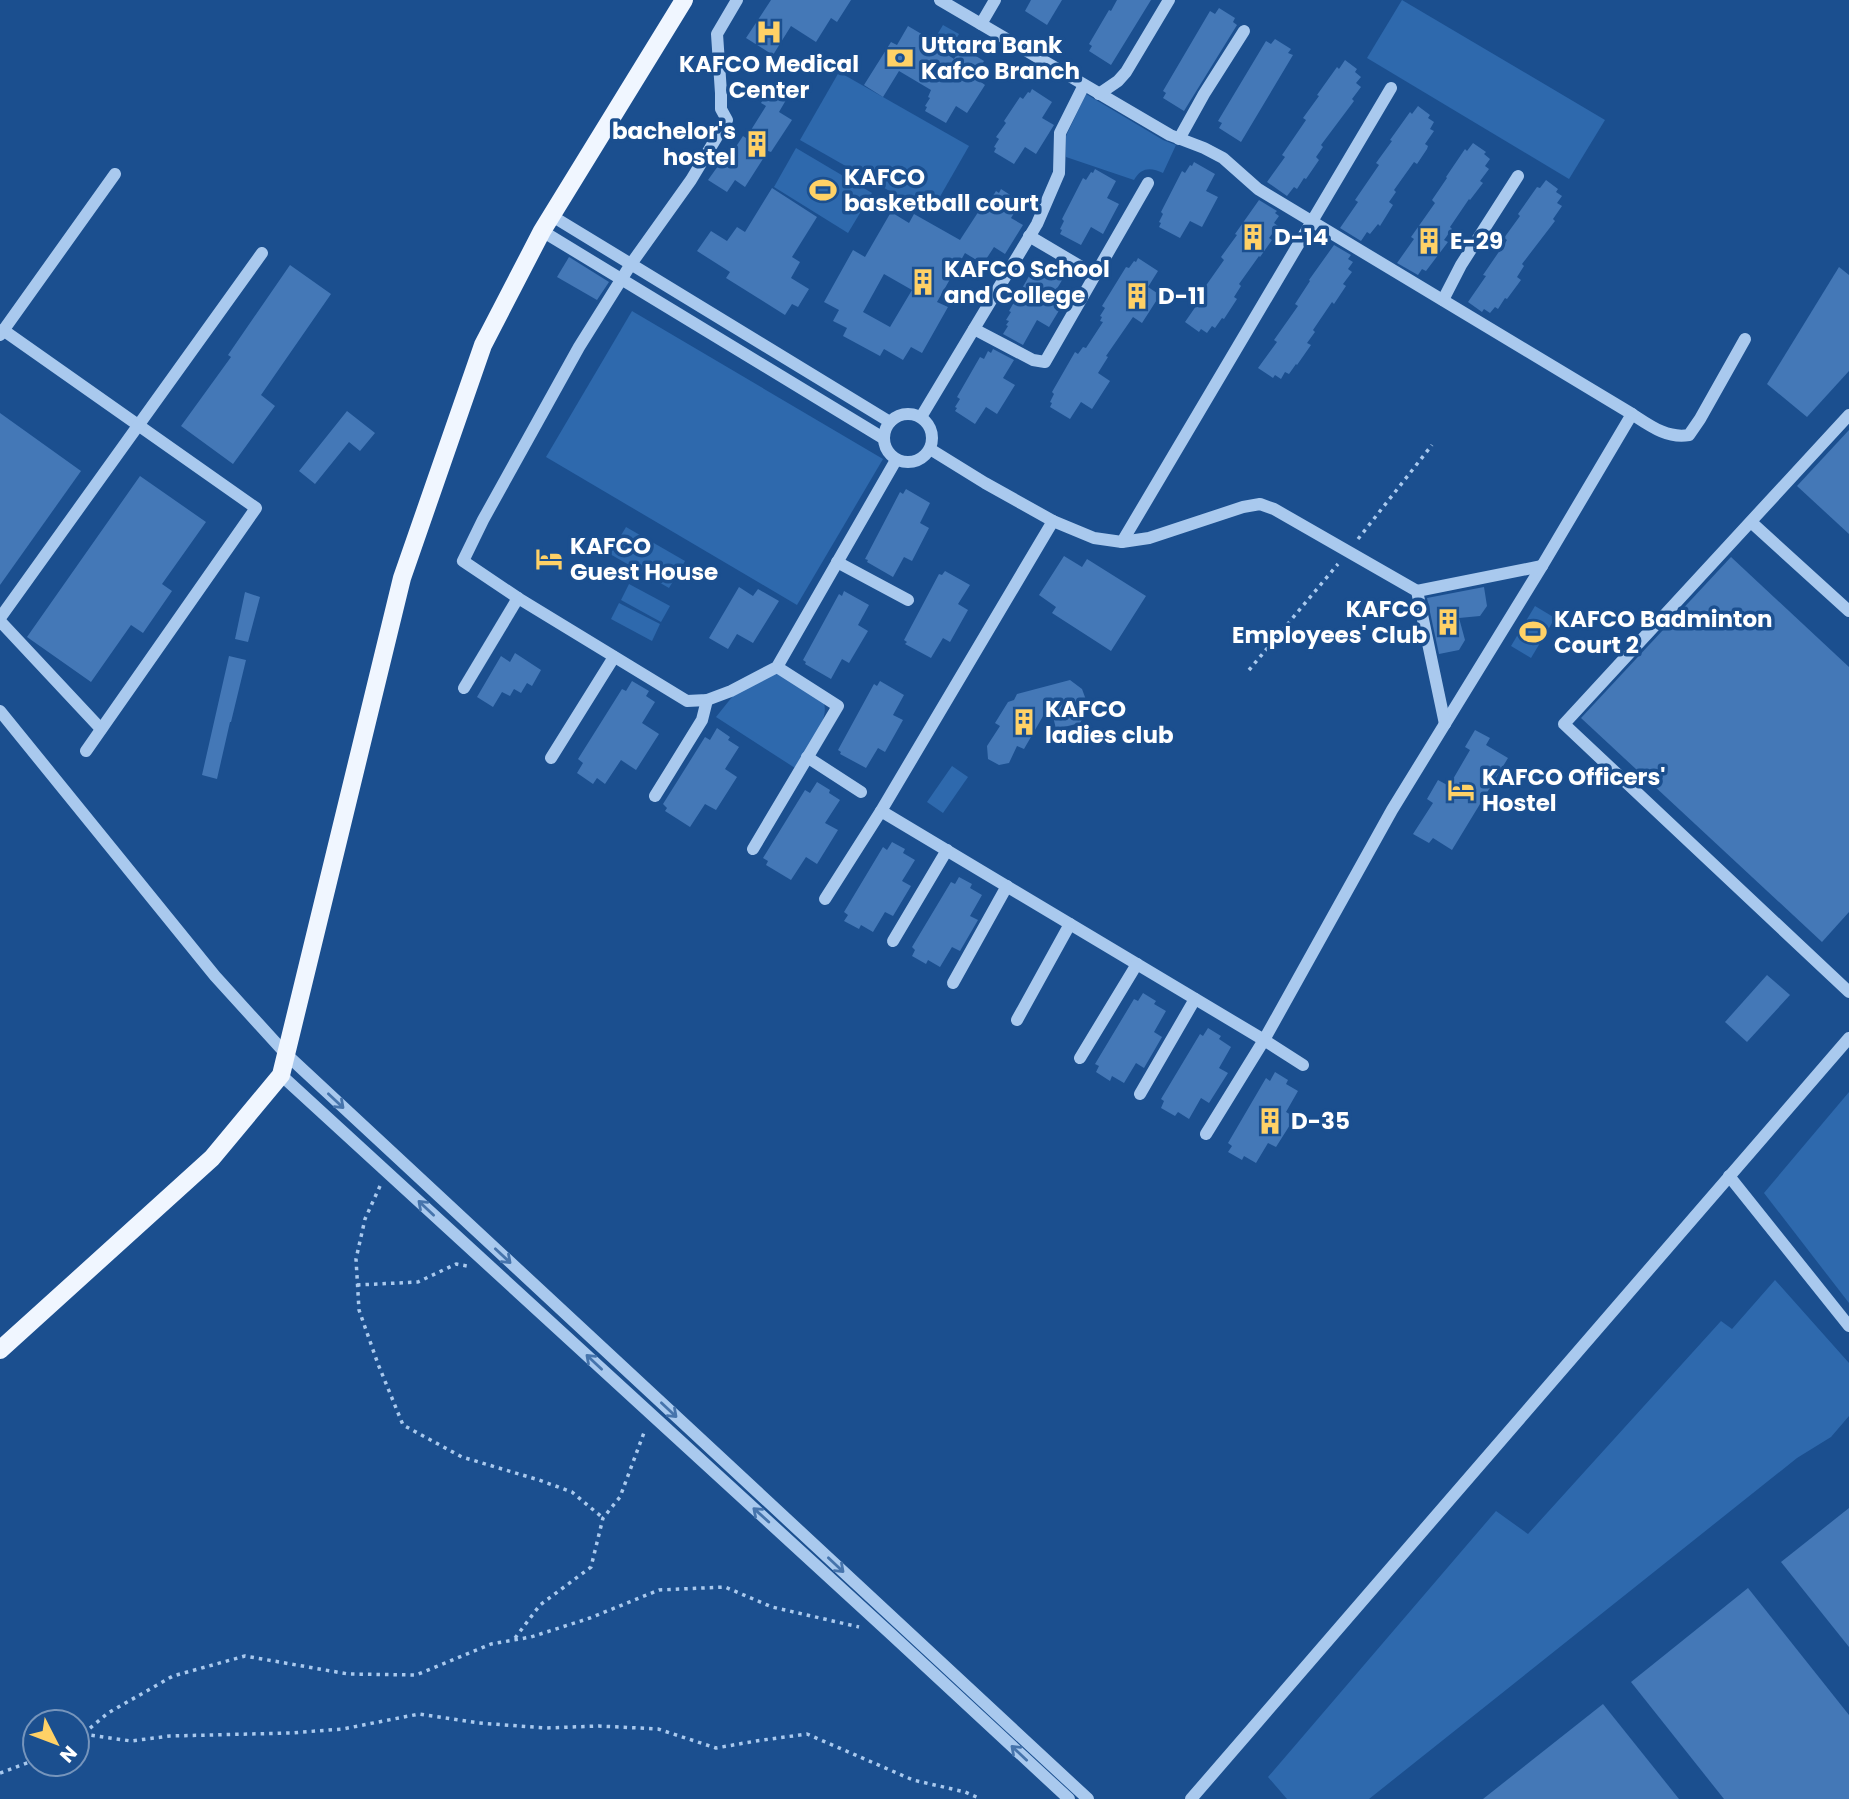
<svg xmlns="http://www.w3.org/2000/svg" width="1849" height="1799" font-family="Poppins,sans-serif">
<rect width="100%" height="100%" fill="#1b4f8f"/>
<!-- green -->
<g fill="#2e69ad">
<path d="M1402 0 1605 120 1569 179 1367 58Z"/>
<path d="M943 25 959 34 939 68 923 58Z"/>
<path d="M839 72 969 146 930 214 800 140Z"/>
<path d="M1086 94 1163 140 1176 145 1163 173C1151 167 1141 167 1134 180L1066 157V136Z"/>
<path d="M796 148 872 193 848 233 774 187Z"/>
<path d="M632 311 883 459 797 605 546 457Z"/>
<path d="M626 527 685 561 669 588 610 554Z"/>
<path d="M629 584 670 606 661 622 621 600Z"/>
<path d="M619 603 660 624 652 641 611 619Z"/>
<path d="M1535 606 1555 618 1531 658 1511 646Z"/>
<path d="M775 674H780L823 701C832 719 805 752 795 768L716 717 736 692Z"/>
<path d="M952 766 968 777 943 813 927 802Z"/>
<path d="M1849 1092V1303L1764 1193Z"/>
<path d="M1775 1280 1849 1363V1416L1831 1437 1797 1458 1369 1799H1287L1268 1777 1496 1511 1528 1534 1721 1321 1732 1329Z"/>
</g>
<!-- building -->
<g fill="#4478b7" fill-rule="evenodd">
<path d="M771 0H851L837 22 831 18 816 42 791 26 773 55 746 38Z"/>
<path d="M1031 0H1062L1047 25 1025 11Z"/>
<path d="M1117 0H1151L1111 65 1089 51 1092 46 1089 44 1109 10 1111 11Z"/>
<path d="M1219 8 1235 18 1233 22 1237 25 1184 111 1163 98 1166 93 1163 91 1210 11 1215 14Z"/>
<path d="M908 26 930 39 928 42 954 59 959 51 961 52 963 48 984 61 974 77 985 85 967 113 956 106 946 123 925 111 927 107 925 106 930 98 928 97 931 90 899 71 883 97 864 85 891 42 897 45Z"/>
<path d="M1275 39 1291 49 1288 53 1293 55 1241 142 1219 128 1222 123 1218 121 1266 41 1271 44Z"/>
<path d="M1345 60 1357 69 1355 72 1361 77 1356 83 1361 87 1352 99 1354 101 1321 145 1323 147 1316 157 1319 160 1306 179 1304 178 1297 189 1294 187 1287 196 1267 182 1285 157 1282 155 1306 120 1303 118 1319 96 1317 95 1337 67 1339 69Z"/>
<path d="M769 89 786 100 779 112 792 120 771 152 768 151 745 187 735 180 727 192 708 180 718 166 722 168 743 136 746 138 766 106 761 103Z"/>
<path d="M1032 89 1052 102 1042 118 1054 125 1036 154 1025 147 1014 164 994 152 996 148 994 147 999 139 996 137 1006 123 1004 121 1020 97 1023 99 1028 92 1030 93Z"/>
<path d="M1418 106 1430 115 1428 118 1434 122 1430 129 1434 131 1425 144 1428 146 1427 149 1417 164 1414 162 1394 190 1396 192 1389 202 1393 205 1380 226 1378 224 1370 234 1367 232 1361 241 1340 228 1358 202 1355 200 1379 165 1376 163 1392 141 1390 140 1410 112 1412 114Z"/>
<path d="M1473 143 1486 152 1484 154 1490 159 1485 166 1489 169 1480 181 1483 183 1470 200 1469 199 1450 227 1452 229 1444 240 1448 242 1426 271 1422 269 1418 275 1397 263 1414 239 1411 237 1435 203 1432 200 1447 178 1446 177 1465 149 1467 151Z"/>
<path d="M1194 162 1215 174 1206 191 1218 197 1202 227 1190 221 1180 238 1159 227 1161 223 1159 222 1163 214 1161 212 1182 171 1185 173 1190 165 1192 166Z"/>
<path d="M1095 169 1116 181 1107 198 1119 204 1103 234 1091 227 1081 245 1060 234 1062 230 1060 229 1064 221 1062 219 1083 178 1086 180 1091 172 1093 173Z"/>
<path d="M1546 180 1558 189 1556 192 1562 196 1557 203 1562 206 1553 219 1555 221 1522 264 1524 266 1517 277 1521 280 1507 299 1505 298 1498 309 1495 307 1490 313 1484 309 1482 312 1468 302 1486 276 1483 275 1507 240 1504 238 1520 216 1518 214 1537 187 1540 188Z"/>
<path d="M772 188 817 217 792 257 800 262 791 278 809 289 798 307 792 304 785 315 726 278 730 272 697 251 711 231 727 241 737 227 745 232Z"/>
<path d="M1001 189 1021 202 1011 218 1023 225 1005 254 994 247 983 264 965 253 937 302 948 307 922 353 911 347 903 360 884 349 880 356 843 336 847 328 833 321 839 310 824 302 853 250 865 257 891 212 909 223 914 214 960 240 988 197 991 199 996 191 999 193ZM884 274 912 290 890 327 863 312Z"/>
<path d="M1259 200 1277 211 1275 213 1279 216 1274 223 1278 226 1269 238 1272 240 1260 257 1259 256 1239 284 1241 286 1234 297 1237 299 1224 319 1222 318 1215 328 1212 326 1207 333 1201 329 1199 332 1185 322 1203 296 1200 294 1224 260 1221 257 1237 235 1235 234Z"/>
<path d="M1334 245 1351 255 1348 259 1353 262 1348 269 1352 272 1343 284 1346 286 1334 304 1332 302 1313 330 1315 332 1307 343 1311 345 1297 365 1296 364 1289 374 1285 372 1281 379 1275 375 1273 378 1258 368 1277 342 1274 340 1298 306 1295 304 1310 281 1309 280Z"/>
<path d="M569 257 609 282 597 300 557 277Z"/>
<path d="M1138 258 1158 271 1148 287 1160 295 1142 323 1133 317 1106 356 1108 357 1098 373 1110 381 1092 409 1081 402 1070 419 1050 407 1052 403 1050 402 1054 394 1052 392 1075 352 1078 354 1083 347 1086 348 1103 322 1100 321 1102 317 1100 316 1105 308 1102 306 1126 267 1129 268 1134 261 1136 262Z"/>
<path d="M1044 262 1065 275 1055 292 1066 299 1049 327 1037 320 1023 345 1003 334 1008 326 1006 325 1009 321 1006 320 1011 312 1009 311 1032 271 1035 273 1040 265 1042 266Z"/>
<path d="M290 265 331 294 261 395 275 406 233 464 181 426 231 357 228 355Z"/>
<path d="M1839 267 1849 275V371L1807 417 1767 384Z"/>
<path d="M993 349 1014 360 1003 378 1015 385 997 414 986 407 975 424 955 411 957 408 955 407 960 399 957 397 980 357 984 359 988 351 991 353Z"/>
<path d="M347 411 375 433 360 451 349 442 315 484 299 471Z"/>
<path d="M0 413 81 471 0 585Z"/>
<path d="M1849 430V534L1797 486Z"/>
<path d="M140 476 206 522 162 584 172 591 143 633 131 625 91 682 27 637Z"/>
<path d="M906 489 930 503 920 523 929 528 912 561 904 557 893 577 867 562 868 560 865 559 900 492 903 494Z"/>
<path d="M1064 556 1082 567 1087 559 1146 596 1111 651 1052 613 1056 607 1039 595Z"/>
<path d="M1731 557 1849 667V912L1822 942 1581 718Z"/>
<path d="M945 571 970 585 958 604 968 610 950 642 943 638 931 658 905 644 907 642 904 640 939 574 942 575Z"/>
<path d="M739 587 753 596 758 589 779 601 753 643 737 634 728 649 709 638Z"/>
<path d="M1484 587 1487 606 1480 616 1459 618 1465 640 1459 650 1439 654 1427 598Z"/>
<path d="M844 591 869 605 858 625 868 631 849 663 842 659 831 679 805 664 806 662 803 660 839 594 842 596Z"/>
<path d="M245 592 260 597 248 642 235 639Z"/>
<path d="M515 653 541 670 532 686 527 683 521 693 514 689 510 696 502 692 493 707 477 697 501 656 510 662Z"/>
<path d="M229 656 246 660 231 722H230L217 779 202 775Z"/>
<path d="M1070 680 1082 689 1089 708 1080 723 1056 729 1050 704 1024 749 1017 746 1009 763 999 765 988 759 987 746 1000 726 995 723 1008 702 1014 700 1017 694Z"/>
<path d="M632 681 649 691 646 696 655 702 642 723 659 734 636 770 621 760 605 784 597 778 593 784 577 773 583 763 578 759 622 689 626 691Z"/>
<path d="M880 681 904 695 893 715 903 720 885 752 878 748 866 768 840 754 841 752 838 750 874 684 877 686Z"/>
<path d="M717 728 730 737 728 740 739 747 725 769 737 777 716 810 705 804 690 827 665 811 667 808 663 804 705 737 710 740Z"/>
<path d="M1475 730 1490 738 1486 745 1508 758 1452 850 1433 838 1429 843 1413 834 1433 803 1427 799 1438 780 1449 786 1470 750 1465 747Z"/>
<path d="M817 782 830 790 829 793 840 800 825 823 838 830 817 864 806 857 791 880 766 865 768 861 763 858 805 790 810 793Z"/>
<path d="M892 842 905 849 903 853 915 860 902 881 911 886 893 916 885 912 873 932 861 925 859 929 844 921 848 915 844 912 883 847 887 850Z"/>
<path d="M959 877 972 884 970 888 982 895 970 916 978 920 960 951 952 947 940 967 928 960 926 964 912 956 915 950 912 947 951 882 955 884Z"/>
<path d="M1767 975 1790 995 1747 1042 1725 1022Z"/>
<path d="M1143 993 1156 1001 1154 1004 1166 1011 1154 1032 1162 1037 1144 1068 1136 1063 1124 1083 1112 1076 1110 1081 1096 1072 1099 1066 1095 1064 1134 999 1138 1001Z"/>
<path d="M1208 1028 1221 1036 1219 1039 1231 1047 1219 1068 1228 1073 1209 1103 1201 1098 1189 1119 1178 1112 1175 1116 1161 1108 1164 1101 1161 1099 1200 1034 1203 1036Z"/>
<path d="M1275 1072 1288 1080 1286 1084 1298 1091 1286 1112 1295 1117 1276 1147 1268 1143 1256 1163 1244 1156 1242 1160 1228 1152 1232 1146 1228 1143 1266 1078 1270 1081Z"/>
<path d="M1849 1508V1647L1781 1562Z"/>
<path d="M1748 1588 1849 1715V1799H1724L1631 1682Z"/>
<path d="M1603 1704 1679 1799H1483Z"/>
</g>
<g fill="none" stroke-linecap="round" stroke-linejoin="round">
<!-- path -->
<g stroke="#a9c9ee" stroke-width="3.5" stroke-dasharray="3.5 5" stroke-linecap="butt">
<path d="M1358 539 1432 445"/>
<path d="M1249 670 1338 564"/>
<path d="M380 1186 365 1219 356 1259 359 1310 378 1364 403 1425 462 1457 539 1480 572 1492 603 1518"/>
<path d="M357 1285 418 1282 456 1264 467 1266"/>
<path d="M515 1638 540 1605 591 1567 603 1518 620 1497 645 1430"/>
<path d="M83 1734 131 1741 170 1736 290 1733 343 1729 419 1714 479 1723 546 1728 599 1726 658 1729 716 1748 756 1741 807 1734 913 1780 965 1792 981 1799"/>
<path d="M77 1739 108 1713 173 1676 245 1656 348 1674 416 1675 491 1644 531 1637 590 1618 659 1590 725 1587 772 1607 859 1627"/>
<path d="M0 1773 35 1760"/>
</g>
<!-- minor -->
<g stroke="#a9c9ee" stroke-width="12">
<path d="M737 0 717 34 721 93V109L727 120 691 180 631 264 579 347 483 520 463 561 518 598 687 701 707 700 731 691 777 667 896 460"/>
<path d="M940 0 1170 135 1204 148 1223 158 1258 189 1632 414 1542 566 1392 810 1264 1040 881 811 1053 521"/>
<path d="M981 24 995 0"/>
<path d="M1099 94 1118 81 1126 72 1169 0"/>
<path d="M1179 139 1204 94 1244 31"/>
<path d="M552 216 890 422"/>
<path d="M542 231 883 438"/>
<path d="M1029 236 1095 275"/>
<path d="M1443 300 1461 265 1518 176"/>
<path d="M974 329 1033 360 1045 362 1148 183"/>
<path d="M3 330 256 508 86 751"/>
<path d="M0 335 115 174"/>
<circle cx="908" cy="438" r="24"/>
<path d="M1632 414C1649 425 1667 439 1689 435L1700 419 1745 339"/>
<path d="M1849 415 1564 724 1849 992"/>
<path d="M921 417 1037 224 1059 173 1060 133 1084 85"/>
<path d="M930 449 985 483 1053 521 1094 538 1122 542 1391 88"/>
<path d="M1751 522 1849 611"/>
<path d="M1122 542 1149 538 1243 507 1260 504 1274 509 1417 591 1445 724"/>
<path d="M837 562 908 600"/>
<path d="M1417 591 1542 566"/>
<path d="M0 618 262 253"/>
<path d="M0 621 101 729"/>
<path d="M464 688 518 598"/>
<path d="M0 711 215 976 286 1054 1088 1799"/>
<path d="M807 757 861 792"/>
<path d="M551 758 614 657"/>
<path d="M655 796 702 720 707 700"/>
<path d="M753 849 838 706 777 667"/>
<path d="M825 899 881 811"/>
<path d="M893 941 947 850"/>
<path d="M953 983 1007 886"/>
<path d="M1017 1020 1070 924"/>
<path d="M1080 1058 1137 964"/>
<path d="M281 1075 892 1635 1069 1799"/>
<path d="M1140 1094 1195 999"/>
<path d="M1206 1134 1264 1040 1303 1065"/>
<path d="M1729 1176 1849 1326"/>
<path d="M1191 1799 1849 1038"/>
</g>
<!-- major -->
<path stroke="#f0f6ff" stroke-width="18" d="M0 1350 212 1158 281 1075 402 578 483 345 542 231 684 0"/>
</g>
<!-- one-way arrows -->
<defs><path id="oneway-shaft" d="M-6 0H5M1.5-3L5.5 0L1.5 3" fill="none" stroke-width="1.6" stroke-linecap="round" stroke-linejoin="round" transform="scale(1.75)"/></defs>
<g stroke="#4674ac">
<use href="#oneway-shaft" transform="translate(336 1101) rotate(43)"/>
<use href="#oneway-shaft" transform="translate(426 1208) rotate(-137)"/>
<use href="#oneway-shaft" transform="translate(503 1256) rotate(43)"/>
<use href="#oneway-shaft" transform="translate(594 1362) rotate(-137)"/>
<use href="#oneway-shaft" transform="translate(669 1410) rotate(43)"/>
<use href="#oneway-shaft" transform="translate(761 1515) rotate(-138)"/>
<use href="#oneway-shaft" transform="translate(836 1565) rotate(43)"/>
<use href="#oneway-shaft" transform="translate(1019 1753) rotate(-137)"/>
</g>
<!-- icons -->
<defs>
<symbol id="hospital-bare" viewBox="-9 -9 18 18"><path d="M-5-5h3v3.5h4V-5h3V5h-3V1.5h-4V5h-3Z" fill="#ffd166" stroke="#1b4f8f" stroke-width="2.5" paint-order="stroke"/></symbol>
<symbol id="bank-bare" viewBox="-9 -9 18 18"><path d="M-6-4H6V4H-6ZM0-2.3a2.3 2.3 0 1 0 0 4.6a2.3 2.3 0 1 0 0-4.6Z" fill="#ffd166" stroke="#1b4f8f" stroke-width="2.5" paint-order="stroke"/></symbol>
<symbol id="building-bare" viewBox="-9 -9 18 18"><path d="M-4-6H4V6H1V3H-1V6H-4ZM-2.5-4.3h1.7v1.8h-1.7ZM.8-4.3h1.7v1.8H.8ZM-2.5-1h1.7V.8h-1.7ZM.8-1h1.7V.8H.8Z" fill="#ffd166" stroke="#1b4f8f" stroke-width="2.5" paint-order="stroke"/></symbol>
<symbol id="stadium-bare" viewBox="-9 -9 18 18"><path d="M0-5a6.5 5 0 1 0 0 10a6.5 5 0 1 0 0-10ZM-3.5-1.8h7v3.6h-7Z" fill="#ffd166" stroke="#1b4f8f" stroke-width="2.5" paint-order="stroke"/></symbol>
<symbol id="hotel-bare" viewBox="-9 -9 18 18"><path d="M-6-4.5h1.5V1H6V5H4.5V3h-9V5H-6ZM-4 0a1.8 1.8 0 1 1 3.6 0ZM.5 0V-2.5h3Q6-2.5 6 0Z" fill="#ffd166" stroke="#1b4f8f" stroke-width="2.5" paint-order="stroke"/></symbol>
</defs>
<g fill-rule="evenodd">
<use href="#hospital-bare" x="750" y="13" width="38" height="38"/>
<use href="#bank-bare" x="881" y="39" width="38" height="38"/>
<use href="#building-bare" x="738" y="125" width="38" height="38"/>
<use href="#stadium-bare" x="804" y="171" width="38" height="38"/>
<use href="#building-bare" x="1234" y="218" width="38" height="38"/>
<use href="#building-bare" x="1410" y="222" width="38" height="38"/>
<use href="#building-bare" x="904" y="263" width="38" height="38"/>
<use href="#building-bare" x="1118" y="277" width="38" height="38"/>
<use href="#hotel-bare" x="530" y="540" width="38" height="38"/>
<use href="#building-bare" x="1429" y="603" width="38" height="38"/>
<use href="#stadium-bare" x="1514" y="613" width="38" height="38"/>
<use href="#building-bare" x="1005" y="703" width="38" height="38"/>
<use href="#hotel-bare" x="1442" y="771" width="38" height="38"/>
<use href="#building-bare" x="1251" y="1102" width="38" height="38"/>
</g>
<g text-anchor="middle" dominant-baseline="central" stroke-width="7" stroke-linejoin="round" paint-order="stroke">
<!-- poi labels -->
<g font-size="23" font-weight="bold" fill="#fff" stroke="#1b4f8f" text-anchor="start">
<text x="921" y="45">Uttara Bank<tspan x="921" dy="26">Kafco Branch</tspan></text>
<text x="769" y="64" text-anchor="middle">KAFCO Medical<tspan x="769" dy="26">Center</tspan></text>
<text x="736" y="131" text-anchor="end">bachelor's<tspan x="736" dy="26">hostel</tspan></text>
<text x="844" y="177">KAFCO<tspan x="844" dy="26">basketball court</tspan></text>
<text x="1274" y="237">D-14</text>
<text x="1450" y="241">E-29</text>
<text x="944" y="269">KAFCO School<tspan x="944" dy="26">and College</tspan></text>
<text x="1158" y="296">D-11</text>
<text x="570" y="546">KAFCO<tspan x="570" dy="26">Guest House</tspan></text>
<text x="1427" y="609" text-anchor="end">KAFCO<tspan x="1427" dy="26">Employees' Club</tspan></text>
<text x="1554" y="619">KAFCO Badminton<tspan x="1554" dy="26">Court 2</tspan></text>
<text x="1045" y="709">KAFCO<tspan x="1045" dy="26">ladies club</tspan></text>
<text x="1482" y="777">KAFCO Officers'<tspan x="1482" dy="26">Hostel</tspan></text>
<text x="1291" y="1121">D-35</text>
</g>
</g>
<!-- north arrow -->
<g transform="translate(56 1743) rotate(132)"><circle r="33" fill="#1b4f8f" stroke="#7695bc" stroke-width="2"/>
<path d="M0-5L12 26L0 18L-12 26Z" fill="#ffd166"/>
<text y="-10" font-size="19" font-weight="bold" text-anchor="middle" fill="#ffffff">N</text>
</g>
</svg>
